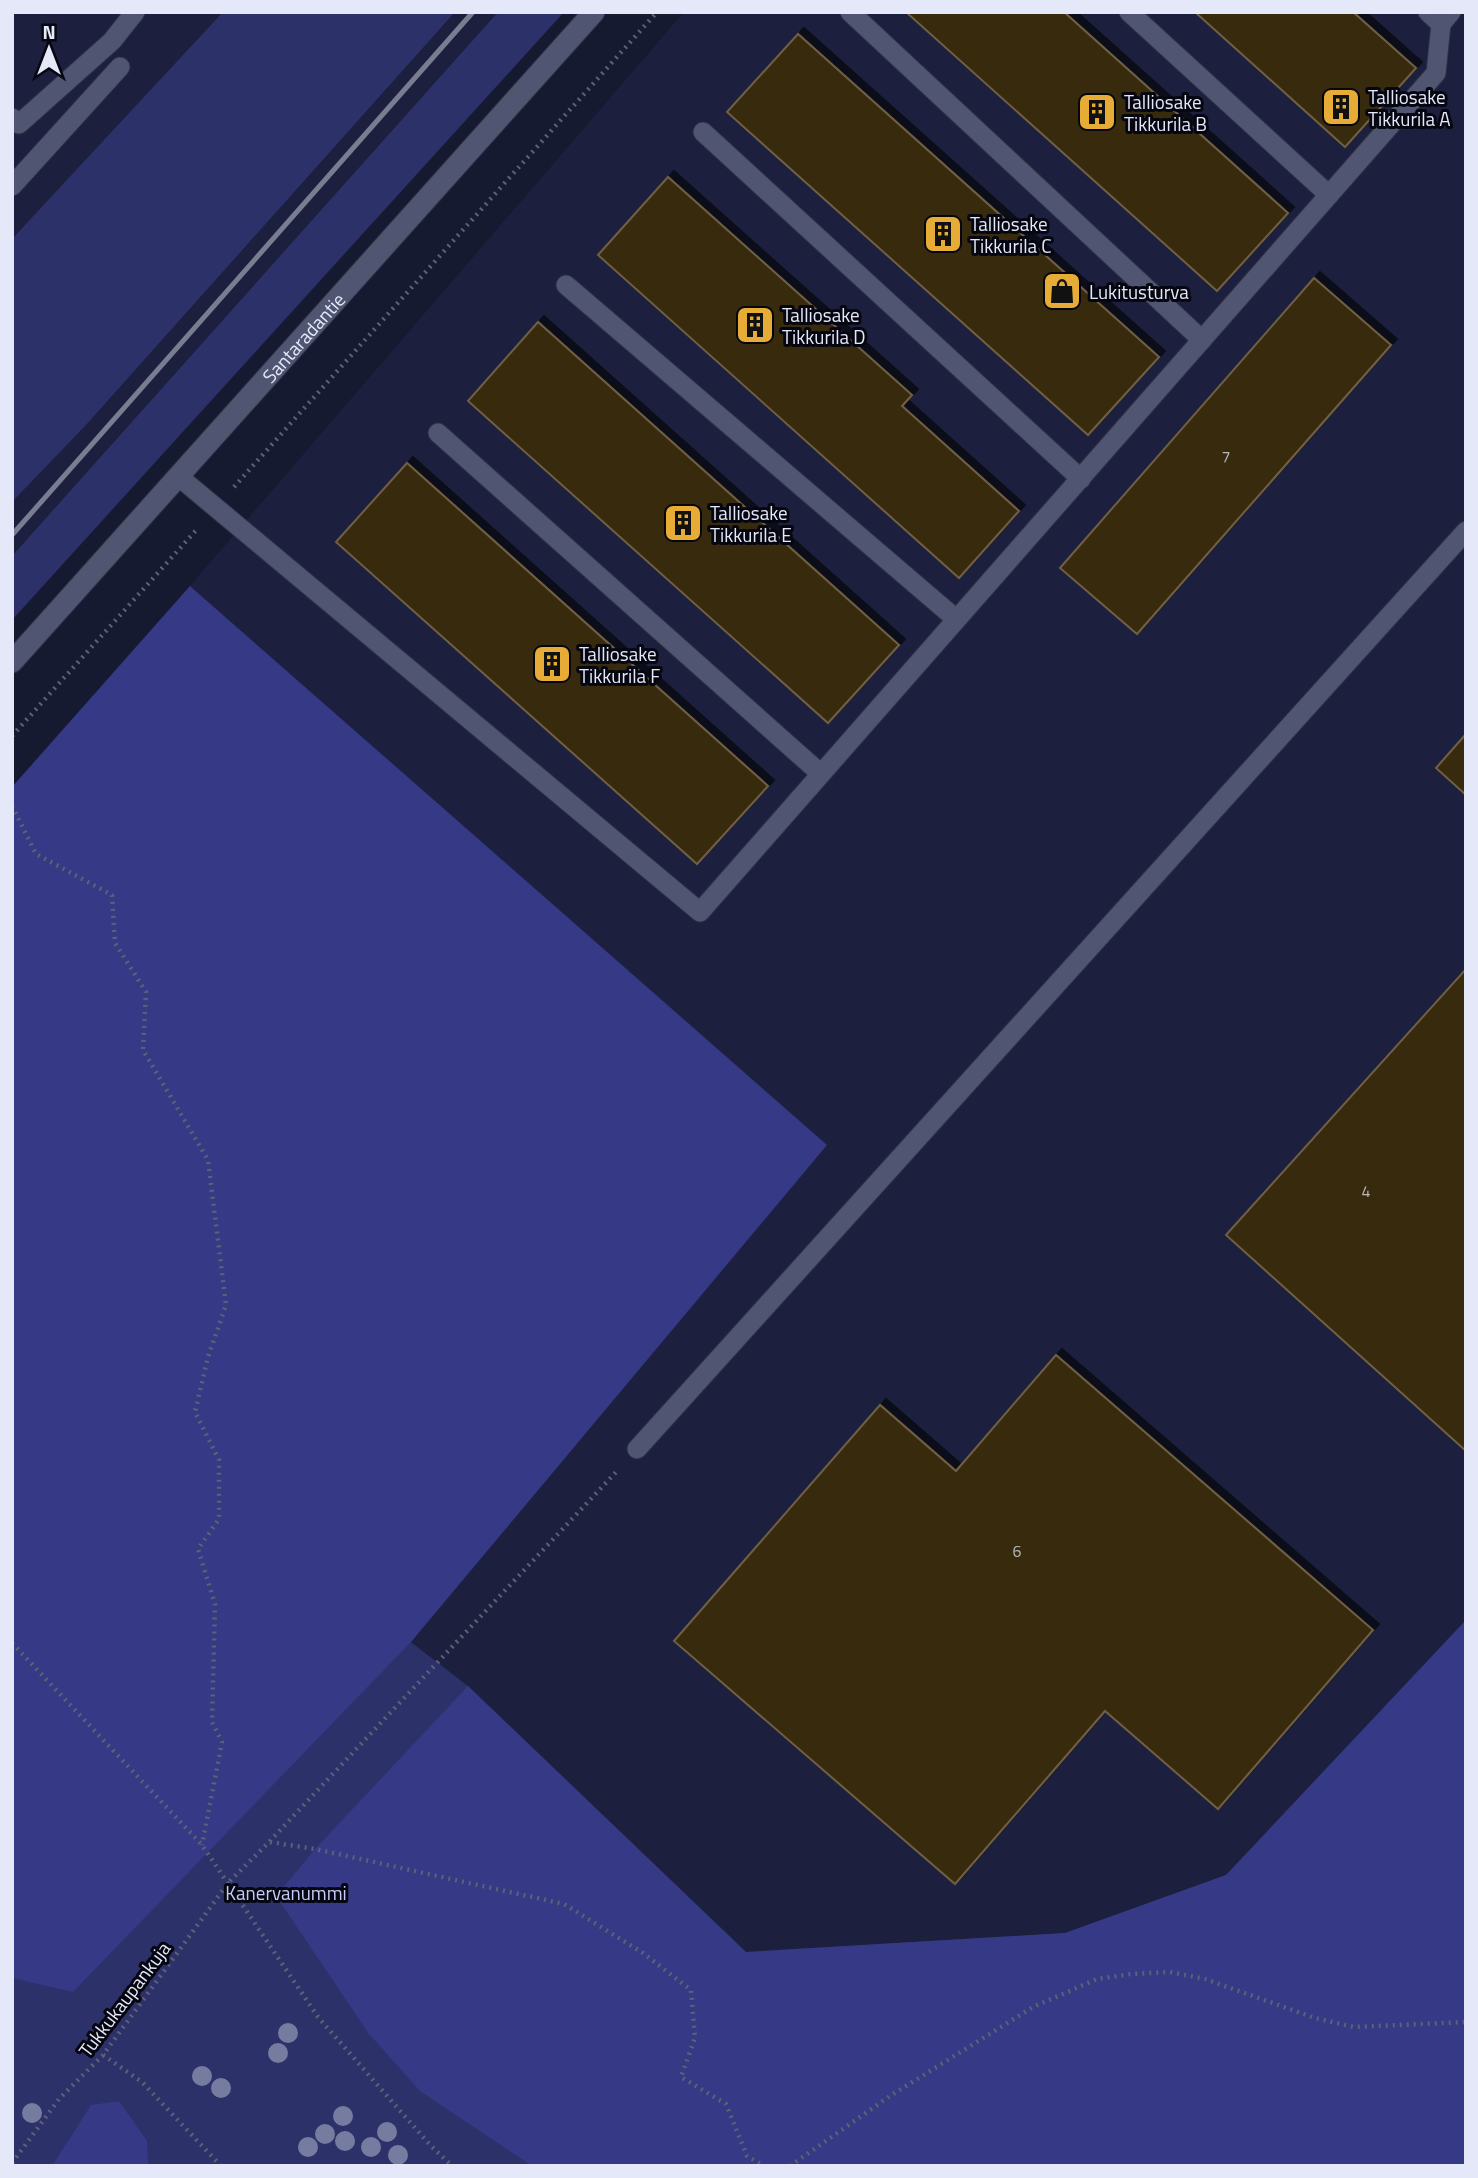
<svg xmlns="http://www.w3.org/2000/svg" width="1478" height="2178" font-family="'Titillium Web',sans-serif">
<defs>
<filter id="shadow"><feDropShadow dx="6" dy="-6" stdDeviation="0" flood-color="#0009"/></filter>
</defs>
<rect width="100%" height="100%" fill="#161a31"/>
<!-- built -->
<g fill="#1c203e">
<path d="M12 12H242L12 266Z"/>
<path d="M455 12H498L12 556V502L86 425Z"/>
<path d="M684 12H1466V1620L1226 1875 1065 1933 746 1952 468 1686 411 1642 826 1145 190 586Z"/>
</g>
<!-- green -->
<g fill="#2c316a">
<path d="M223 12H455L86 425 12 502V239Z"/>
<path d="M498 12H564L12 620V556Z"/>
<path d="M12 1218 419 1632 411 1642 468 1686 746 1952 1065 1933 1226 1875 1466 1620V2166H12Z"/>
</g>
<!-- forest -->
<g fill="#353986">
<path d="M190 586 827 1145 411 1642 73 1992 12 1978V787Z"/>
<path d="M1466 1620V2166H532L420 2091 369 2034 276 1896 315 1849 468 1686 746 1952 1065 1933 1226 1875Z"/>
<path d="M119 2101 147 2141 148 2166H52L91 2105Z"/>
</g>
<!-- building -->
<g fill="#382a0e" stroke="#6f5f43" stroke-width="2" filter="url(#shadow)">
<path d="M906 12H1064L1288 213 1217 291Z"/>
<path d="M1195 12H1353L1416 68 1345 147Z"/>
<path d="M798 34 1159 357 1088 435 727 112Z"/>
<path d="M668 177 912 395 902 406 1019 511 959 578 598 255Z"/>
<path d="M1314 278 1391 345 1137 634 1060 568Z"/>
<path d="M538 322 899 645 828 723 468 401Z"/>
<path d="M407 463 768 786 697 864 336 542Z"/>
<path d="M1466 734V795L1436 768Z"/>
<path d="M1466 969V1451L1226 1235Z"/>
<path d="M1056 1355 1373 1630 1218 1809 1105 1711 955 1884 674 1641 880 1405 956 1471Z"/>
</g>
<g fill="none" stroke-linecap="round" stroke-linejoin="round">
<defs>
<g id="service">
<path d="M850 12 1202 340"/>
<path d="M1129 12 1329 195"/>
<path d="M1428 12 1441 24 1451 12"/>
<path d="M12 118 19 124 112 41 135 12"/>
<path d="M703 132 1081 479"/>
<path d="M12 186 120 67"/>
<path d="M566 285 956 619"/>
<path d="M438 433 821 774"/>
<path d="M178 476 700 912 1436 73 1441 24"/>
<path d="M637 1449 1466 531"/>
</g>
<g id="minor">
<path id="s1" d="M12 662 594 12"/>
</g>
</defs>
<!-- service casing -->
<use href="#service" stroke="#313245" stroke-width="21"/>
<!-- minor casing -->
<use href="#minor" stroke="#313245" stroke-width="23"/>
<!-- path -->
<g stroke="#5d6176" stroke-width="4.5" stroke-dasharray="2 5" stroke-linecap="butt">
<path d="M234 487 657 12"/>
<path d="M12 736 198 528"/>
<path d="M12 806 36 854 112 895 115 943 146 992 143 1050 208 1160 226 1305 208 1357 195 1412 219 1460V1519L198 1549 215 1604 212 1722 222 1742 202 1845"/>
<path d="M12 1643 202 1845 318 2017 430 2145 452 2166"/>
<path d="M270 1842 315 1849 564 1904 643 1953 691 1990 695 2038 681 2077 726 2104 747 2156 764 2166"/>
<path d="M103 2055 142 2082 221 2166"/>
<path d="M12 2163 59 2099 103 2055 228 1883 269 1842 618 1470"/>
<path d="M790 2166 890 2096 1033 2007 1097 1979 1131 1974 1170 1972 1205 1979 1315 2018 1354 2027 1466 2022"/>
</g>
<!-- service -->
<use href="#service" stroke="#505672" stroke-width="19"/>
<!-- minor -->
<use href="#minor" stroke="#505672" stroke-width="21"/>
<!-- rail -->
<path stroke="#797d91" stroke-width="5" d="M12 535 473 12"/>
</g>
<!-- trees -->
<g fill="#767ca0">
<circle cx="288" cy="2033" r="10"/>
<circle cx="278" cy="2053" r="10"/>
<circle cx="202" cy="2076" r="10"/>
<circle cx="221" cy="2088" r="10"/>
<circle cx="32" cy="2113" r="10"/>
<circle cx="343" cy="2116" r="10"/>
<circle cx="387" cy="2132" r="10"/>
<circle cx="325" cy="2134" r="10"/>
<circle cx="345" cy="2141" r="10"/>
<circle cx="308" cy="2147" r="10"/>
<circle cx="371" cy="2147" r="10"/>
<circle cx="398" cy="2155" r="10"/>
</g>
<!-- icons -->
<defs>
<symbol id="building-square" viewBox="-11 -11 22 22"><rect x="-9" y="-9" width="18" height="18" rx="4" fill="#e6ac36" stroke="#050610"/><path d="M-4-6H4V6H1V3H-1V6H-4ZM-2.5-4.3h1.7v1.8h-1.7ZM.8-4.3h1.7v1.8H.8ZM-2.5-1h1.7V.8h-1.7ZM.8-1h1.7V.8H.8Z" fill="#111"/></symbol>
<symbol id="shop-square" viewBox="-11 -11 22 22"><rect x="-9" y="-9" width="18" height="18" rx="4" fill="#e6ac36" stroke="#050610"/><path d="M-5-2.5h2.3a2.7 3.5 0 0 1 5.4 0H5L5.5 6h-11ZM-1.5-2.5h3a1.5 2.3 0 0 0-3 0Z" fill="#111"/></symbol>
</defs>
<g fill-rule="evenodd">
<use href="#building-square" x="1319" y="85" width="44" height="44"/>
<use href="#building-square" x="1075" y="90" width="44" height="44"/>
<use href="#building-square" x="921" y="212" width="44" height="44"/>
<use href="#shop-square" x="1040" y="269" width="44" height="44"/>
<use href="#building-square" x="733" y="303" width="44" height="44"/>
<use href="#building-square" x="661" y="501" width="44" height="44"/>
<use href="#building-square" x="530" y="642" width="44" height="44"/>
</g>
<g text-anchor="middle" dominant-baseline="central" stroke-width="6" stroke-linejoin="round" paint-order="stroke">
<!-- number labels -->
<g font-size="16" fill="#b9b8be">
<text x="1226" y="456">7</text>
<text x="1366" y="1191">4</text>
<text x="1017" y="1551">6</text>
</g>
<!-- poi labels -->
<g font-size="19" fill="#e4e8f9" stroke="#050610" text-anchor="start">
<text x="1368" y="96">Talliosake<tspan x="1368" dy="22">Tikkurila A</tspan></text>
<text x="1124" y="101">Talliosake<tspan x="1124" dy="22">Tikkurila B</tspan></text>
<text x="970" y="223">Talliosake<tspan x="970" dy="22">Tikkurila C</tspan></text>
<text x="1089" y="291">Lukitusturva</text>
<text x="782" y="314">Talliosake<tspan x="782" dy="22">Tikkurila D</tspan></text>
<text x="710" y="512">Talliosake<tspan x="710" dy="22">Tikkurila E</tspan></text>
<text x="579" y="653">Talliosake<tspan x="579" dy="22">Tikkurila F</tspan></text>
</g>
<!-- street labels -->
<g font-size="19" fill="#e4e8f9" stroke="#050610">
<text stroke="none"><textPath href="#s1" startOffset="436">Santaradantie</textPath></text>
<text transform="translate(124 1999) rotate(-53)">Tukkukaupankuja</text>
</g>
<!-- park labels -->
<g font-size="19" fill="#c4cdfa" stroke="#050610">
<text x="286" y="1892">Kanervanummi</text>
</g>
</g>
<!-- border -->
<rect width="1478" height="2178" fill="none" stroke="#e4e8f9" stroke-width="28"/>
<!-- north arrow -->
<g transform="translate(49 49)" stroke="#050610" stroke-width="5" paint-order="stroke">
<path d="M0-5L12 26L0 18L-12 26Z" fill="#e4e8f9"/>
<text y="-10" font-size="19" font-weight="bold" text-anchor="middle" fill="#e4e8f9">N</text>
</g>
</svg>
